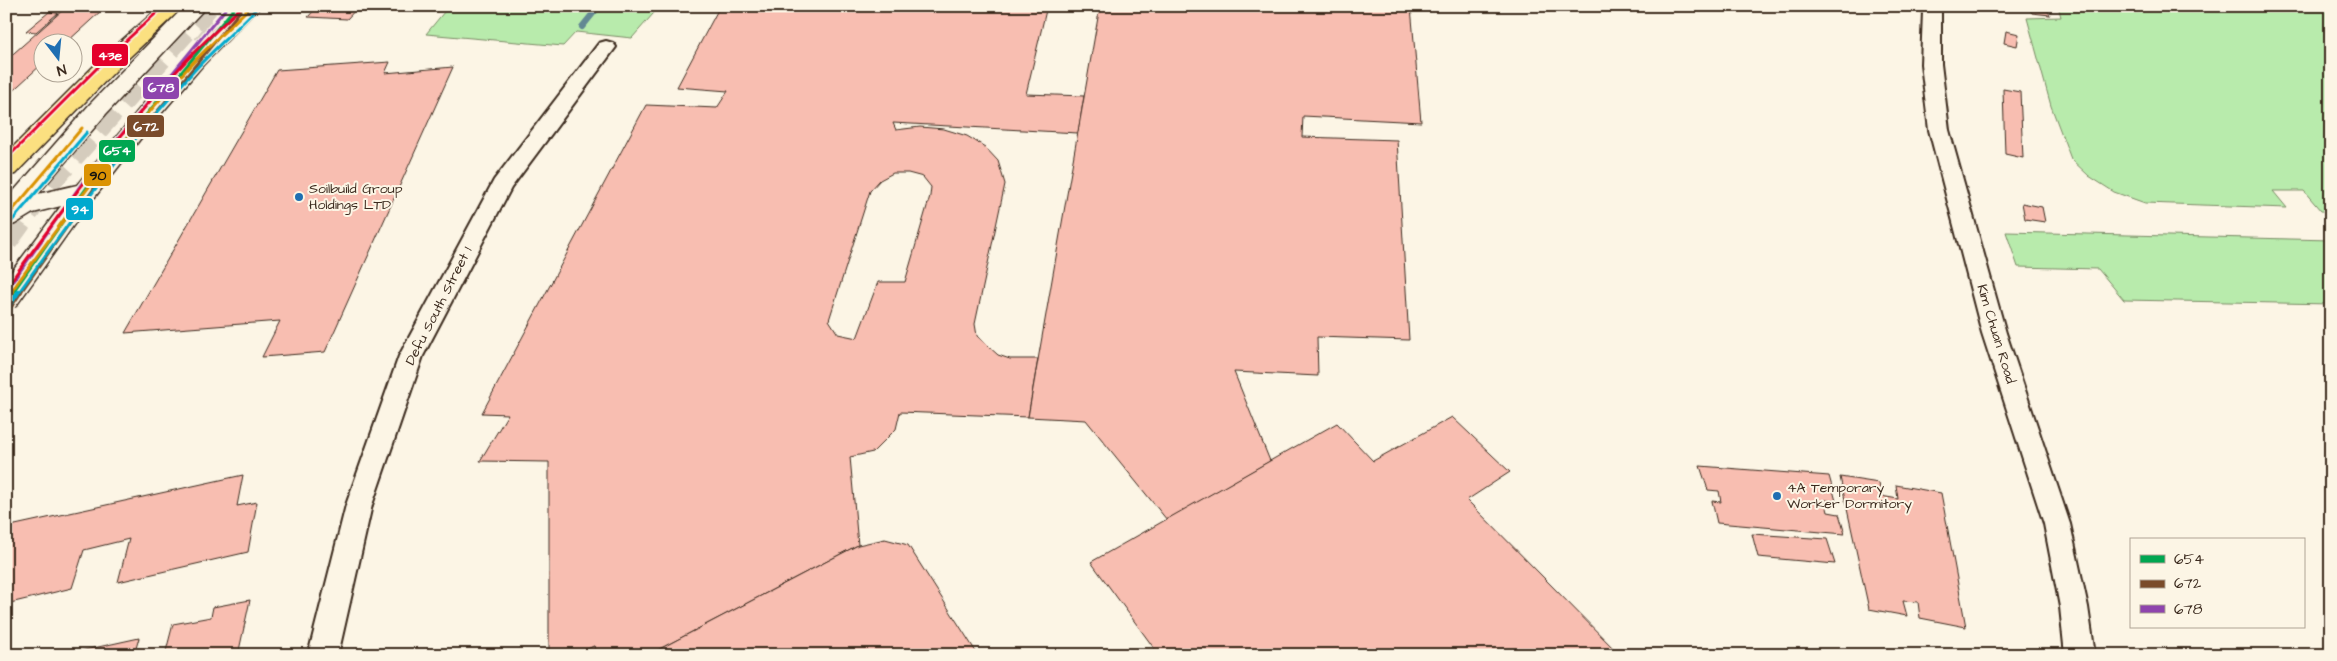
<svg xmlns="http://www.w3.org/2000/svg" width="2337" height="661" font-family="'Architects Daughter',sans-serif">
<rect width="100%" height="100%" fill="#fcf5e5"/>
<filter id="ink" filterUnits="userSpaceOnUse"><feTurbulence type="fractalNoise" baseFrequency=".02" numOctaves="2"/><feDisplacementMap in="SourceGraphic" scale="10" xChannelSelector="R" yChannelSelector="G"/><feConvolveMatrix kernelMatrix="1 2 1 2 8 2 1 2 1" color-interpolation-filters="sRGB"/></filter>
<g filter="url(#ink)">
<!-- green -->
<g fill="#b8ebac" stroke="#7a8a65">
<path d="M449 6H660L632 38 576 32 563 46 426 34Z"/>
<path d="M2058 6H2331V212L2321 211 2304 191H2273L2287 208 2145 203 2114 192 2089 176 2071 159 2051 106 2027 18 2061 17Z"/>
<path d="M2006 232 2331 240V304L2124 300 2098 269 2018 267Z"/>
</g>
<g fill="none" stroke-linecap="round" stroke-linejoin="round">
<!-- stream -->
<path stroke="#648893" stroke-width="6" d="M582 27 599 6"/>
</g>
<!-- building -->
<g fill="#f8beb1" stroke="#3b2a1e" fill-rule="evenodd">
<path d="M318 6H401L399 9 358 7 347 19 308 17Z"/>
<path d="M720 6H1047L1026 94 1084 96 1078 133 893 123 896 130 920 127 944 129 967 136 985 147 998 161 1005 184 975 324 977 336 998 355 1010 359H1038L1028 417 900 412 896 429 873 452 850 457 858 545 648 655H597L594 646 575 655H549V462L480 461 508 414 482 413 646 105 717 108 728 91 677 87ZM893 173H908L923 177 931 187 930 196 905 282H878L857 338 838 334 829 320 870 191 880 180Z"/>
<path d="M1100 6 1411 7 1421 122 1303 116 1302 137 1397 140 1409 340 1317 337 1318 376 1234 372 1270 461 1167 520 1086 420 1028 417Z"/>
<path d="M64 9 102 10 67 42H42V64L6 97V60Z"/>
<path d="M2030 10 2048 11 2050 15 2032 13Z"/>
<path d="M49 12 58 13 36 32 26 31Z"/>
<path d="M2006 31 2019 34 2017 46 2004 43Z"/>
<path d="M390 62 385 73 453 67 325 352 262 357 280 321 125 333 277 70Z"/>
<path d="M2003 89 2020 92 2023 158 2005 154Z"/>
<path d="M2022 203 2042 207 2045 222 2025 219Z"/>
<path d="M1452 417 1510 472 1467 500 1620 655H1159L1091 562 1337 423 1373 461Z"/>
<path d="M1700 466 1829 476 1836 501 1825 500 1828 512 1839 514 1845 534 1717 523 1712 501 1721 502 1719 491 1708 490Z"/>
<path d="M243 475 237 506 257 502 248 552 118 582 129 539 84 550 72 588 6 604V527Z"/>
<path d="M1840 477 1879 483 1881 496 1898 499 1896 485 1941 493 1966 627 1920 618 1918 602 1903 601 1907 616 1869 609Z"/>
<path d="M1752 534 1827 539 1835 564 1758 557Z"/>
<path d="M885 539 908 545 978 655H648L858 545Z"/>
<path d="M250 600 238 655H165L173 624 211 617 213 607Z"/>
<path d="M139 638 134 655H62Z"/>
<path d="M594 646 597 655H575Z"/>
</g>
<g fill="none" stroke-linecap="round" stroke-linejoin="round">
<!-- highway-tunnel -->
<g stroke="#d5ccbd" stroke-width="24" stroke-dasharray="24 12" stroke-linecap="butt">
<path d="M204 46 236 6"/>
<path d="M6 241 48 183 207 6"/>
</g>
<defs>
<g id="street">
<path d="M1935 6 1941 11V64L1949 130 2006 333 2070 524 2088 607 2095 655H2065L2060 607 2044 524 1982 333 1929 130 1921 64 1923 11 1925 7Z"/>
<path d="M606 41 613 43 616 47 511 188 423 356 372 505 338 655H308L346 505 399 356 494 180 599 43Z"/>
</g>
<path id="secondary" d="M185 6H207L106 114 38 194 77 185 155 90 188 55 239 6H261L203 65 148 129 80 216 16 306 6 309V279L61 206 33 213 15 224 6 227V200L90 104Z"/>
<path id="highway" d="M161 6H184L119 67 15 174 6 176V154L103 57Z"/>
</defs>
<!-- street casing -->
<use href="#street" stroke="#3b2a1e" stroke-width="4"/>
<!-- secondary casing -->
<use href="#secondary" stroke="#3b2a1e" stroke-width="3"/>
<!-- highway casing -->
<use href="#highway" stroke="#3b2a1e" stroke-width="3"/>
<!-- street -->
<use href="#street" fill="#fcf5e5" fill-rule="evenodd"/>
<!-- secondary -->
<use href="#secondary" fill="#fcf5e5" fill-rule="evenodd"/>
<!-- highway -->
<use href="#highway" fill="#fbe080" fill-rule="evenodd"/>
<defs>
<path id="bus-1-far1" d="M13 292 90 183 236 6"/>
<path id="bus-1" d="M6 302 14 291"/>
<path id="bus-2-far1" d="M21 292 95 187 241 10"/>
<path id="bus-2" d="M11 306 21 291"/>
<path id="bus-3" d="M6 291 85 179 228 6"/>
<g id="bus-4-far1">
<path d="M6 218 82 128"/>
<path d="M11 292C66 215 124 138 188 68 208 46 230 27 251 6"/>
</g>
<path id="bus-4" d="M6 299 12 291"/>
<g id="bus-5-far1">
<path d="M11 222 87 132"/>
<path d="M19 292C73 216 130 141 193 72 213 50 235 31 255 10"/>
</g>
<path id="bus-5" d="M11 303 19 291"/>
<g id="bus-6">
<path d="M6 159 107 58 164 6"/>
<path d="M6 288C62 210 120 132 185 62 203 42 223 25 242 6"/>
</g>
</defs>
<!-- bus-1-far1 casing -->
<use href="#bus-1-far1" stroke="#fcf5e5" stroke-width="6"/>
<!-- bus-1 casing -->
<use href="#bus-1" stroke="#fcf5e5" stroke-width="8"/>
<!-- bus-2-far1 casing -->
<use href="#bus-2-far1" stroke="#fcf5e5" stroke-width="6"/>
<!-- bus-2 casing -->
<use href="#bus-2" stroke="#fcf5e5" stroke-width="8"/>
<!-- bus-3 casing -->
<use href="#bus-3" stroke="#fcf5e5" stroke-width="6"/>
<!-- bus-4-far1 casing -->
<use href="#bus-4-far1" stroke="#fcf5e5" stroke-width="6"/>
<!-- bus-4 casing -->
<use href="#bus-4" stroke="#fcf5e5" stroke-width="8"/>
<!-- bus-5-far1 casing -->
<use href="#bus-5-far1" stroke="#fcf5e5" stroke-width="6"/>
<!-- bus-5 casing -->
<use href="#bus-5" stroke="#fcf5e5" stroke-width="8"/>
<!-- bus-6 casing -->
<use href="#bus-6" stroke="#fcf5e5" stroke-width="6"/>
<!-- bus-1-far1 -->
<use href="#bus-1-far1" stroke="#00a651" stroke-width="3"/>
<!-- bus-1 -->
<use href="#bus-1" stroke="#00a651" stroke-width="4.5"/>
<!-- bus-2-far1 -->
<use href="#bus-2-far1" stroke="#7a4b2a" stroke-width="3"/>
<!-- bus-2 -->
<use href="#bus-2" stroke="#7a4b2a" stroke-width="4.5"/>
<!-- bus-3 -->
<use href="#bus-3" stroke="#8e44ad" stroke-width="3"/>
<!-- bus-4-far1 -->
<use href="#bus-4-far1" stroke="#db9304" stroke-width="3"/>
<!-- bus-4 -->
<use href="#bus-4" stroke="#db9304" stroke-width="4.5"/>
<!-- bus-5-far1 -->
<use href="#bus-5-far1" stroke="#00a9ce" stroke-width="3"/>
<!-- bus-5 -->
<use href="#bus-5" stroke="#00a9ce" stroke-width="4.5"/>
<!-- bus-6 -->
<use href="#bus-6" stroke="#e4002b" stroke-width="3"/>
</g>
</g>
<!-- markers -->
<g fill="#1f6fb2" stroke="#fcf5e5" stroke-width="2">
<circle cx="299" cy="197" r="5"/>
<circle cx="1777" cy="496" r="5"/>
</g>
<g text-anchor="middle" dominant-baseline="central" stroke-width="4" stroke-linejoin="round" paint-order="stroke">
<!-- poi labels -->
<g font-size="14" fill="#3b2a1e" stroke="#fcf5e5" text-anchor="start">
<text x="309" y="189">Soilbuild Group<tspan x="309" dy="16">Holdings LTD</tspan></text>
<text x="1787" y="488">4A Temporary<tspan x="1787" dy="16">Worker Dormitory</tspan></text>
</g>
<!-- street labels -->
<g font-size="14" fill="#3b2a1e" stroke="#fcf5e5">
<text transform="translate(439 306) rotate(-63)">Defu South Street 1</text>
<text transform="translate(1996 334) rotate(73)">Kim Chuan Road</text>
</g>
</g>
<g stroke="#fcf5e5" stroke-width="2">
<rect x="91" y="43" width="38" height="24" rx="5" fill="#e4002b"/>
<rect x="142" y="76" width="38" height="24" rx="5" fill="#8e44ad"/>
<rect x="126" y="114" width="39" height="24" rx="5" fill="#7a4b2a"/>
<rect x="98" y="139" width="38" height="24" rx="5" fill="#00a651"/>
<rect x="83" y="163" width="29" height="24" rx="5" fill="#db9304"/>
<rect x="65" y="197" width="29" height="24" rx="5" fill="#00a9ce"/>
</g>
<g font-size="14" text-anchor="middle" font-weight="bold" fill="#fff">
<text x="110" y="60">43e</text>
<text x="161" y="92">678</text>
<text x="146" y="131">672</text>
<text x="117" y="155">654</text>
<text x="80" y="214">94</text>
</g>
<g font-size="14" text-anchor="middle" font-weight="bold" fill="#111">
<text x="98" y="180">90</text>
</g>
<!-- margin -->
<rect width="2337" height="661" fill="none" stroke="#fcf5e5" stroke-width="25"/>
<rect x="12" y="12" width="2312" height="636" fill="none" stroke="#3b2a1e" stroke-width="2" filter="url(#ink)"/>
<!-- legend -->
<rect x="2130" y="538" width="175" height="90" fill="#fcf5e5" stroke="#afa495"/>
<rect x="2140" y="555" width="25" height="8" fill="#00a651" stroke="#afa495"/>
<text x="2174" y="564" font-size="15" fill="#3b2a1e">654</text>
<rect x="2140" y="580" width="25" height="8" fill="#7a4b2a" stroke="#afa495"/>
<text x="2174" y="588" font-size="15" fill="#3b2a1e">672</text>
<rect x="2140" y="605" width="25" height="8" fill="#8e44ad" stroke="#afa495"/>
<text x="2174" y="614" font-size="15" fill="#3b2a1e">678</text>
<!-- north arrow -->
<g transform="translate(58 58) rotate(164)"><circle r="24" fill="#fcf5e5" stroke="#afa495"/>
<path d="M0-4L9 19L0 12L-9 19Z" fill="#1f6fb2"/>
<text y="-8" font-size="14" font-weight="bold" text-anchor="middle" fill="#3b2a1e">N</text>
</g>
</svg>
